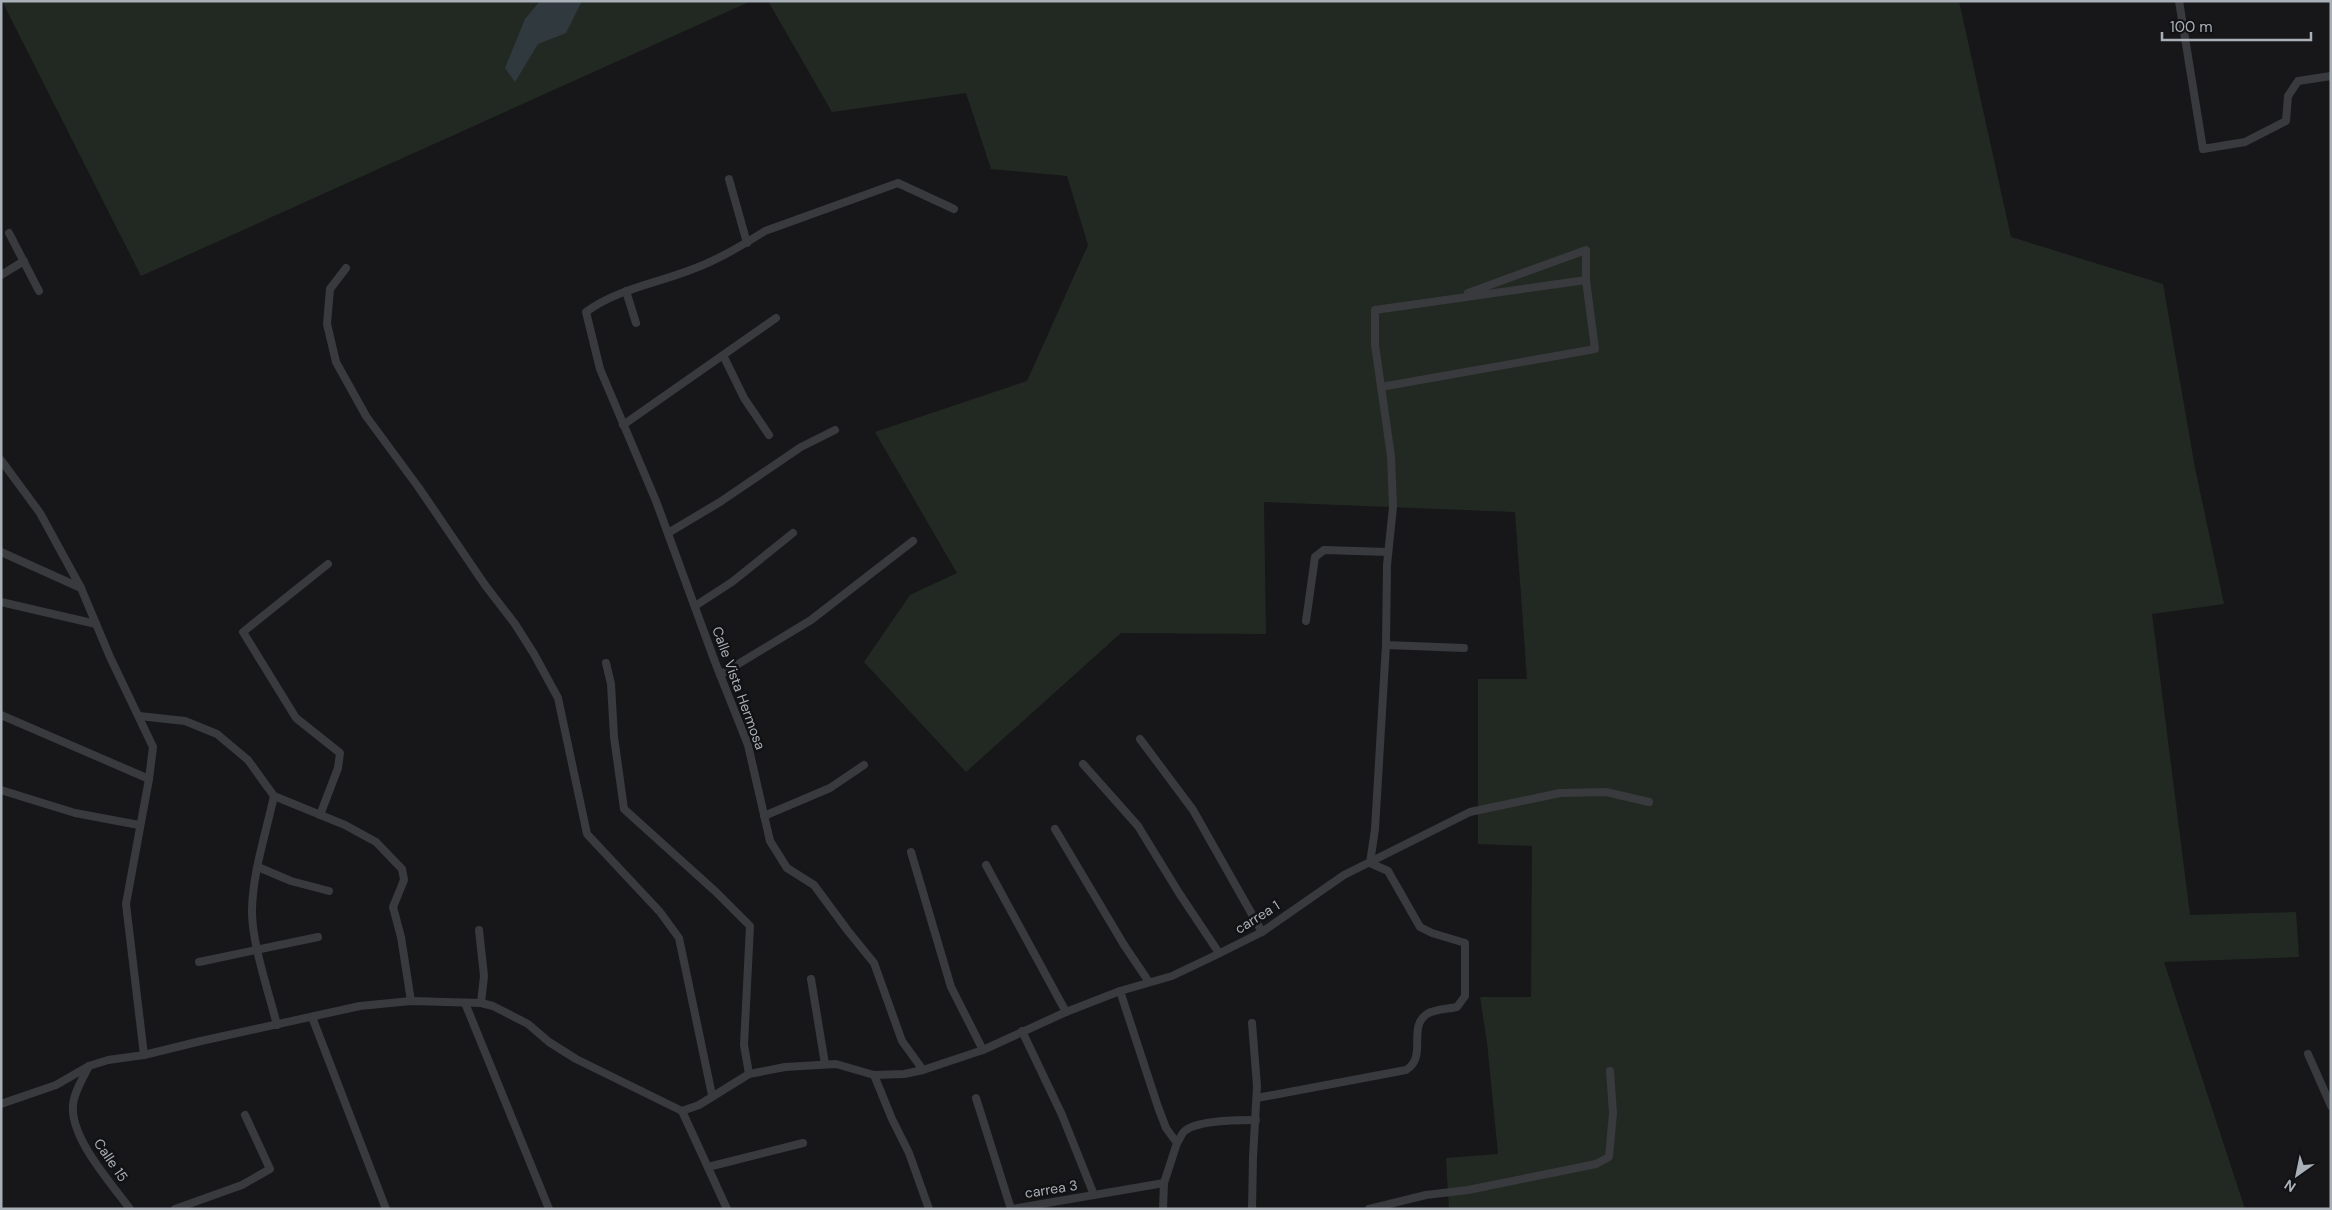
<svg xmlns="http://www.w3.org/2000/svg" width="2332" height="1210" font-family="'DM Sans',sans-serif">
<rect width="100%" height="100%" fill="#171719"/>
<!-- green -->
<g fill="#222922">
<path d="M2 1H751L141 276Z"/>
<path d="M768 1H1959L2011 237 2163 284 2195 468 2224 604 2152 614 2190 915 2296 912 2299 957 2164 962 2245 1209H1449L1446 1158 1498 1154 1487 1042 1480 997H1531L1532 846 1478 844V679H1527L1515 512 1264 502 1266 634 1121 633 966 772 864 662 910 595 957 573 875 432 1027 381 1088 245 1067 176 991 169 966 93 832 112Z"/>
</g>
<!-- water -->
<path fill="#30393e" d="M540 1H582L566 33 538 44 515 82 505 68 525 19Z"/>
<g fill="none" stroke-linecap="round" stroke-linejoin="round">
<!-- street -->
<g stroke="#383a3e" stroke-width="8">
<path d="M2179 1 2203 149 2245 142 2286 121 2288 96 2298 81 2331 76"/>
<path d="M729 179 747 243"/>
<path d="M9 233 39 291"/>
<path d="M346 268 330 289 327 324 336 362 366 416 419 488 485 585 515 624 534 654 558 698 587 834 660 912 679 938 712 1095"/>
<path d="M1 275 24 261"/>
<path d="M626 291 636 323"/>
<path d="M1468 293 1586 250V280"/>
<path d="M723 355 744 398 769 435"/>
<path d="M623 425 776 318"/>
<path d="M1 460 40 513 81 588 110 657 153 747 149 779 126 904 144 1055"/>
<path d="M668 533 720 502 801 447 835 430"/>
<path d="M1 552 81 588"/>
<path d="M1 602 96 624"/>
<path d="M695 606 732 582 793 533"/>
<path d="M1306 621 1315 557 1324 550 1388 552"/>
<path d="M1386 645 1464 648"/>
<path d="M606 663 611 684 614 737 624 809 716 892 750 926 744 1045 749 1074"/>
<path d="M720 675 811 620 913 541"/>
<path d="M1 715 149 779"/>
<path d="M139 716 185 721 217 734 248 760 274 796 345 825 376 842 402 869 404 880 393 907 401 937 411 1001"/>
<path d="M1140 739 1193 810 1262 932"/>
<path d="M1083 764 1138 826 1179 893 1219 953"/>
<path d="M1 790 75 813 139 825"/>
<path d="M274 796C266 833 253 871 252 909 251 941 269 993 277 1025"/>
<path d="M320 815 338 768 340 753 296 718 243 632 328 564"/>
<path d="M764 816 830 788 864 765"/>
<path d="M1055 829 1124 945 1149 982"/>
<path d="M911 852 951 987 983 1050"/>
<path d="M986 865 1066 1012"/>
<path d="M258 867 291 881 329 891"/>
<path d="M479 930 484 976 481 1003"/>
<path d="M199 962 318 937"/>
<path d="M811 979 825 1064"/>
<path d="M1120 991 1158 1107 1166 1128 1177 1143 1164 1183 1163 1209"/>
<path d="M465 1003 549 1209"/>
<path d="M312 1017 386 1209"/>
<path d="M1022 1031 1062 1115 1094 1195 1164 1183"/>
<path d="M2308 1054 2331 1106"/>
<path d="M89 1066C83 1078 74 1092 73 1105 70 1138 111 1183 130 1209"/>
<path d="M923 1070 902 1041 874 963 848 931 814 885 787 868 770 841 748 745 715 662 656 501 600 369 586 312C617 289 658 283 693 269 718 260 743 245 765 231L898 183 954 209"/>
<path d="M874 1075 892 1119 909 1153 929 1209"/>
<path d="M976 1098 1011 1209"/>
<path d="M1257 1098 1406 1070C1428 1057 1407 1027 1427 1014 1434 1009 1449 1009 1457 1007L1465 996V943L1432 933 1420 927 1388 871 1370 863 1375 829 1386 645 1387 565 1393 507 1391 456 1375 345V310L1586 280 1595 349 1381 387"/>
<path d="M1 1104 56 1085 89 1066 108 1060 144 1055 201 1041 360 1006 411 1001 481 1003 493 1006 528 1024 549 1042 576 1059 682 1111 699 1105 749 1074 785 1067 836 1064 874 1075 904 1074 923 1070 983 1050 1066 1012 1120 991 1172 976 1216 955 1262 932 1344 875 1470 812 1560 793 1606 792 1649 802"/>
<path d="M682 1111 727 1209"/>
<path d="M1177 1143C1180 1139 1182 1132 1186 1130 1200 1120 1239 1120 1256 1120"/>
<path d="M708 1167 803 1143"/>
<path d="M175 1209 242 1185 270 1169 245 1115"/>
<path d="M1012 1209 1094 1195"/>
<path d="M1252 1209 1253 1157 1257 1086 1252 1023"/>
<path d="M1369 1209 1426 1195 1468 1190 1596 1164 1609 1157 1613 1113 1610 1071"/>
</g>
</g>
<g text-anchor="middle" dominant-baseline="central" stroke-width="5" stroke-linejoin="round" paint-order="stroke">
<!-- street labels -->
<g font-size="14" fill="#aab0b8" stroke="#121214">
<text transform="translate(739 688) rotate(70)">Calle Vista Hermosa</text>
<text transform="translate(1257 917) rotate(-32)">carrea 1</text>
<text transform="translate(111 1160) rotate(56)">Calle 15</text>
<text transform="translate(1051 1189) rotate(-9)">carrea 3</text>
</g>
</g>
<!-- border -->
<rect width="2332" height="1210" fill="none" stroke="#aab0b8" stroke-width="5"/>
<!-- north arrow -->
<g transform="translate(2297 1175) rotate(213)" stroke="#121214" stroke-width="4" paint-order="stroke">
<path d="M0-4L9 19L0 12L-9 19Z" fill="#aab0b8"/>
<text y="-8" font-size="14" font-weight="bold" text-anchor="middle" fill="#aab0b8">N</text>
</g>
<!-- scale -->
<path d="M2162 32v8h149v-8" fill="none" stroke="#aab0b8" stroke-width="2.5"/>
<text x="2170" y="32" font-size="15" fill="#aab0b8" stroke="#121214" stroke-width="4" paint-order="stroke">100 m</text>
</svg>
